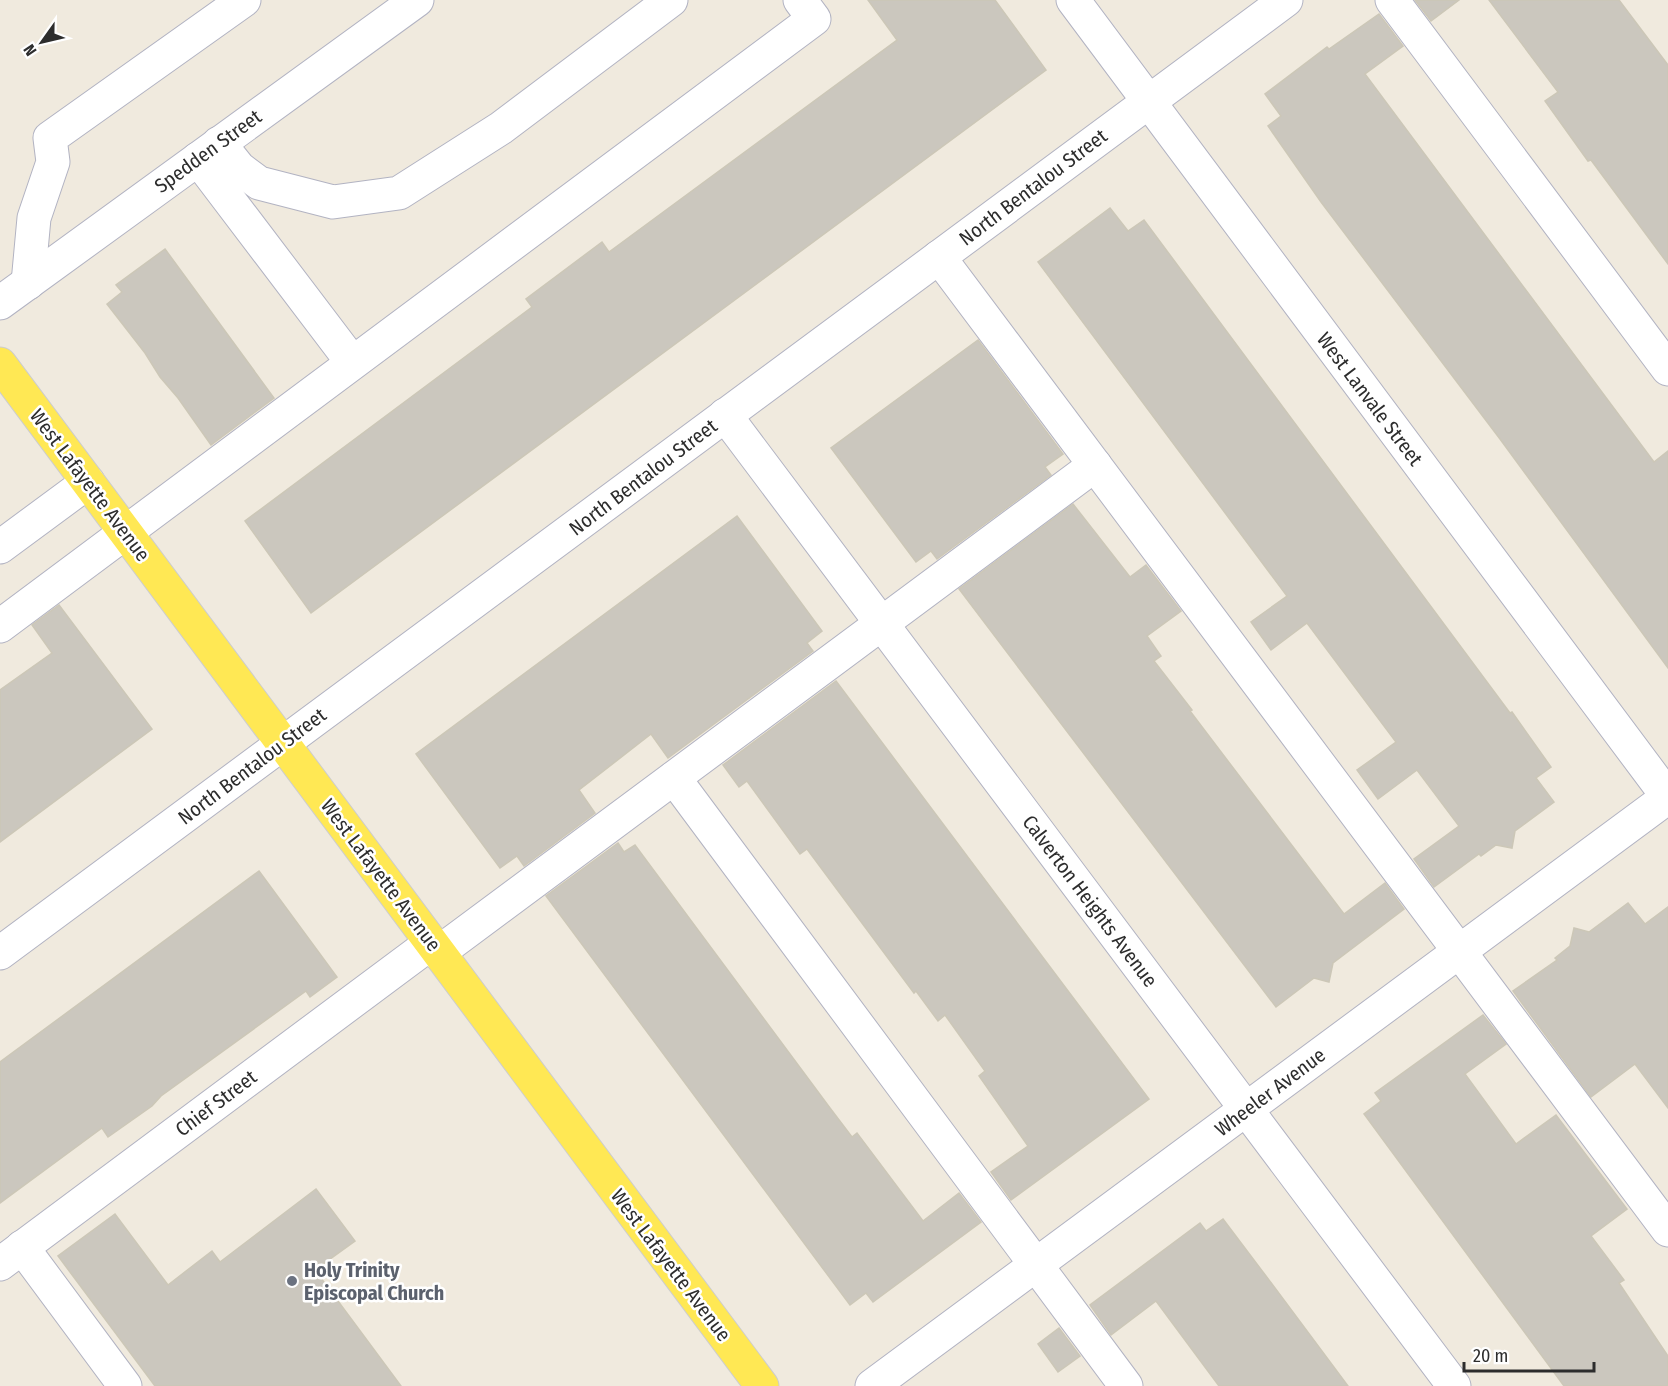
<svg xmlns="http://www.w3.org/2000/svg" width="1668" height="1386" font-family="'Fira Sans Condensed',sans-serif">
<rect width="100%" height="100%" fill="#f0eade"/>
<!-- building -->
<g fill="#cbc7be" stroke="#ccc7b7" stroke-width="1.5">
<path d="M868 0H995L1046 70 311 613 245 521 532 307 526 299 602 242 609 252 897 40Z"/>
<path d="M1415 0H1459L1431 21Z"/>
<path d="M1489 0H1619L1668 65V264L1591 160 1588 161 1545 101 1558 92Z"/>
<path d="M1379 14 1403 46 1365 74 1654 462 1668 451V668L1500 439 1321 202 1268 126 1281 116 1265 94 1327 47 1329 49Z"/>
<path d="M1110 208 1128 231 1144 220 1510 713 1512 712 1551 767 1536 778 1554 802 1515 831 1512 848 1496 845 1481 856 1479 854 1434 887 1414 859 1459 826 1417 770 1378 799 1357 770 1396 742 1307 623 1271 650 1251 622 1287 596 1038 262Z"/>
<path d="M165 249 274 398 211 445 178 398 160 377 145 353 107 304 122 292 116 285Z"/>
<path d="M978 340 1063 454 1045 467 1051 475 937 559 931 551 916 562 831 448Z"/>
<path d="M1073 504 1130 577 1146 565 1181 611 1147 636 1161 656 1154 661 1192 710 1190 711 1344 914 1385 883 1404 909 1333 963 1329 982 1314 978 1276 1007 959 589Z"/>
<path d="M737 516 822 631 807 643 813 651 668 758 651 734 579 790 595 813 524 866 517 856 500 868 416 754Z"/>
<path d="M59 605 152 729 0 842V690L52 653 32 625Z"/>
<path d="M836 681 1149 1099 1011 1200 991 1172 1028 1146 979 1076 985 1071 945 1015 938 1021 916 991 914 993 807 849 800 854 747 781 739 787 723 765Z"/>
<path d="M618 843 624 852 635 845 830 1108 852 1137 857 1133 923 1221 959 1193 981 1222 873 1302 866 1293 850 1305 546 896Z"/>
<path d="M259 871 337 977 310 997 306 991 161 1096 152 1106 108 1137 102 1128 0 1203V1062Z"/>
<path d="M1628 903 1645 924 1668 907V1108L1635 1064 1591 1097 1513 991 1557 960 1555 958 1570 946 1574 928 1589 932Z"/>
<path d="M1483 1015 1506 1044 1465 1074 1516 1144 1556 1115 1627 1209 1591 1236 1624 1280 1619 1283 1668 1356V1386H1564L1364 1114 1381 1101 1375 1093Z"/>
<path d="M316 1189 355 1241 315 1270 401 1386H155L58 1256 115 1214 168 1285 212 1251 220 1262Z"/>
<path d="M1223 1219 1266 1276 1348 1386H1219L1156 1301 1111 1335 1090 1305 1200 1223 1206 1231Z"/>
<path d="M1059 1328 1080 1356 1058 1372 1038 1344Z"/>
</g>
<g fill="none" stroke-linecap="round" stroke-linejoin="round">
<defs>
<g id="minor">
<path d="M1073 0 1668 797"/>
<path d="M1392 0 1668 369"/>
<path d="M219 143 239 168 259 183 333 202 399 193 501 128 671 0"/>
<path d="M198 159 352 362"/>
<path d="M939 257 1668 1230"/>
<path d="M28 283 34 218 53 162 50 138 244 0"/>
<path d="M0 303 417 0"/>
<path d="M725 415 1454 1386"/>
<path d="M0 547 88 482"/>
<path d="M0 626 814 19 800 0"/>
<path d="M674 778 1126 1386"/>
<path d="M0 953 1286 0"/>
<path d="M438 953 1095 465"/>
<path d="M22 1247 125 1386"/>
<path d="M0 1264 431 943"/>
<path d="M872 1386 1668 797"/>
</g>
<path id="major" d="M0 364 762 1386"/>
</defs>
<!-- minor casing -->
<use href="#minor" stroke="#b2b3c2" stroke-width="35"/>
<!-- major casing -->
<use href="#major" stroke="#cdcdcd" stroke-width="35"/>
<!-- minor -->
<use href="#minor" stroke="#fff" stroke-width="33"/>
<!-- major -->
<use href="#major" stroke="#ffe854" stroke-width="33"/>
</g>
<!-- markers -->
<circle fill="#6b7280" stroke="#fff" stroke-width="2" cx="292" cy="1281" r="6"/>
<g text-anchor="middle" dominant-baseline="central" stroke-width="5" stroke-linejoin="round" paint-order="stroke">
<!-- street labels -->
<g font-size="20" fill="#2d2d2d" stroke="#fff">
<text transform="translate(208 151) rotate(-36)">Spedden Street</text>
<text transform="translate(1033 187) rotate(-37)">North Bentalou Street</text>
<text transform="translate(1370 399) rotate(53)">West Lanvale Street</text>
<text transform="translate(643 477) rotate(-37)">North Bentalou Street</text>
<text transform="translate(90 485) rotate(53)">West Lafayette Avenue</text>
<text transform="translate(252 766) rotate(-37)">North Bentalou Street</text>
<text transform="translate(381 875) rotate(53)">West Lafayette Avenue</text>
<text transform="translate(1090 901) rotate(53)">Calverton Heights Avenue</text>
<text transform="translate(1270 1092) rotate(-37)">Wheeler Avenue</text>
<text transform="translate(216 1103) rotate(-37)">Chief Street</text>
<text transform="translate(671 1265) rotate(53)">West Lafayette Avenue</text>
</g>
<!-- worship labels -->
<g font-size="20" font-weight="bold" fill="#5b616d" stroke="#fff" text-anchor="start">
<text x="304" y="1270">Holy Trinity<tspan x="304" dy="23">Episcopal Church</tspan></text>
</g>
</g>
<!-- north arrow -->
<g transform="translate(42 42) rotate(236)" stroke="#ffffff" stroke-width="4.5" paint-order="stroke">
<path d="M0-4.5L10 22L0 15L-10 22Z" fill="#2d2d2d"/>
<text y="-9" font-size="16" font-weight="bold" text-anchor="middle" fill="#2d2d2d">N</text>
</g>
<!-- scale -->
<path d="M1464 1362v9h130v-9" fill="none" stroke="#2d2d2d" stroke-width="3"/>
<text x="1473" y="1362" font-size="18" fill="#2d2d2d" stroke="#ffffff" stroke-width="4.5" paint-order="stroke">20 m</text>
</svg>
